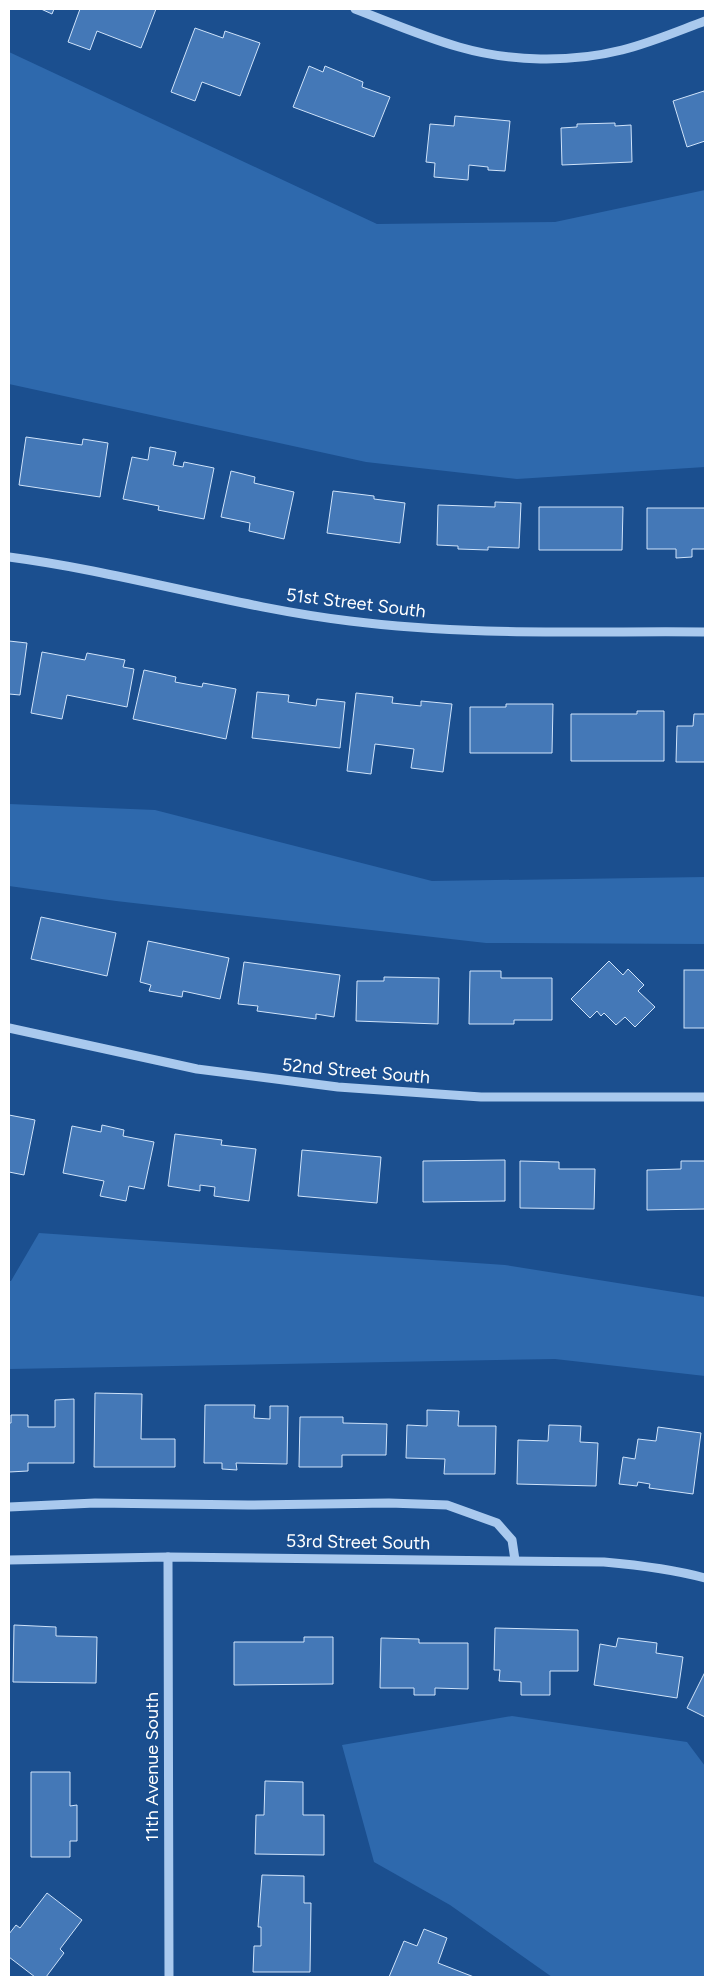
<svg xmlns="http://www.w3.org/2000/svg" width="714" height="1986" font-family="Figtree,sans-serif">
<rect width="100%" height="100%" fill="#1b4f8f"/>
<!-- green -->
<g fill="#2e69ad">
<path d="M9 52 377 224 555 222 705 190V467L517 479 366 462 9 384Z"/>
<path d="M9 804 155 810 432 881 705 877V944L486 943 116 901 9 886Z"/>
<path d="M39 1233 505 1265 705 1297V1376L555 1359 9 1369V1281H11Z"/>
<path d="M512 1716 687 1742 705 1766V1977H552L450 1905 374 1862 342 1745Z"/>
</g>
<!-- building -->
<g fill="#4478b7" stroke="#cfe3fa">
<path d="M41 9H54L52 14Z"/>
<path d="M80 9H156L141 48 97 31 90 50 68 42Z"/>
<path d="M195 28 223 38 225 31 260 43 240 96 202 82 195 101 171 92Z"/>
<path d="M309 66 323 72 325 66 363 82 362 87 390 97 374 137 293 107Z"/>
<path d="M704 91 705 96V141L687 147 673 101Z"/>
<path d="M455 116 510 121 505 171 488 170V167L469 165 468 180 434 177 435 163 426 162 430 124 454 126Z"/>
<path d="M615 123V126L631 125 632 162 562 165 561 128 577 127V124Z"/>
<path d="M26 437 82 445 83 439 108 443 100 497 19 485Z"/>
<path d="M150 447 176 452 173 465 183 467 184 462 214 468 204 519 158 510 159 506 123 499 132 457 148 460Z"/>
<path d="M231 471 255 477 254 483 294 492 284 539 249 531 250 523 221 517Z"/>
<path d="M333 491 374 496V499L405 503 400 543 327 533Z"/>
<path d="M495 502 521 503 519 548 488 547V550L458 549V546L437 545 438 505 495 507Z"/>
<path d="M539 507H623L622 550H539Z"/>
<path d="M647 508H705V549H692V557L676 558V549H647Z"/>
<path d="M9 641 27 643 20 695 9 694Z"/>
<path d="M42 652 85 660 87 653 125 660 123 667 134 669 127 707 67 695 62 719 31 713Z"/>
<path d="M144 670 176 677 175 682 202 687 203 683 236 689 226 739 133 719Z"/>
<path d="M257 692 289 695 288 702 316 706 317 699 345 702 340 748 252 738Z"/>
<path d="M356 693 393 697 392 703 421 706V701L452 704 443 772 411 768 414 749 375 744 371 774 347 771Z"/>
<path d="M506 704H553L552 753H470V707H506Z"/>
<path d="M637 711H664V761H571V714H637Z"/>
<path d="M694 714H705V762H676L677 726H693Z"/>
<path d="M41 917 116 933 107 976 31 959Z"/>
<path d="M148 941 229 958 220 999 183 991 182 997 149 991 151 985 140 982Z"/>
<path d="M609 961 623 975 628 969 644 985 638 991 655 1007 635 1027 625 1017 616 1025 604 1013 601 1016 597 1011 590 1018 571 999Z"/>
<path d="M244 962 340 975 334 1017 316 1014V1019L257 1011 258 1006 238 1004Z"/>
<rect x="684" y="970" width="21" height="58"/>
<path d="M470 971H501V978H552V1020H514V1024H469Z"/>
<path d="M384 977 439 978 438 1024 356 1021 357 981H384Z"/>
<path d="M9 1115 35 1120 24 1175 9 1172Z"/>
<path d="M102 1125 124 1130 123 1136 154 1142 144 1189 129 1186 126 1201 100 1196 104 1181 63 1173 72 1126 101 1132Z"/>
<path d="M175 1134 222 1140 221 1145 256 1149 249 1201 214 1196 215 1187 200 1185V1191L168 1186Z"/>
<path d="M302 1150 381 1157 377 1203 298 1196Z"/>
<path d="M505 1160V1201L423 1202V1161Z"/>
<path d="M520 1161 559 1162V1169H595L594 1209 520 1208Z"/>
<path d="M681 1161H705V1209L647 1210V1170L681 1169Z"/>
<path d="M95 1393 142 1394 141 1439H175V1467H94Z"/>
<path d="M74 1399V1463H28V1471L9 1472V1423H11V1415H28V1427H55V1400Z"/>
<path d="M205 1405H255L254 1418 270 1419V1406H288L287 1464 236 1463 237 1470 222 1469V1463H204Z"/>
<path d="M427 1410 459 1411 458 1426H496L495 1474H444L445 1459 406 1458 407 1425 427 1426Z"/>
<path d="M300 1417H343V1423L387 1424 386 1455H342V1467H299Z"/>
<path d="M549 1425 581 1426 580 1442 598 1443 596 1486 517 1484 518 1440 548 1441Z"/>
<path d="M658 1427 701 1433 693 1494 649 1488 650 1484 638 1482 637 1486 619 1484 623 1457 635 1459 638 1439 656 1441Z"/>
<path d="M14 1625 56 1627V1636L97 1637 96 1683 13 1682Z"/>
<path d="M495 1628 578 1630V1671H550V1695H521V1682L499 1681 500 1670H494Z"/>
<path d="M304 1637H333V1684L234 1685V1642H304Z"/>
<path d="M381 1638 419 1639V1643H468V1689L435 1688V1695H414V1688H380Z"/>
<path d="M618 1638 657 1643 656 1653 683 1657 677 1698 594 1685 600 1644 616 1647Z"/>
<path d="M705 1672V1717L687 1708Z"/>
<path d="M31 1772H70V1806L77 1805V1841H70V1857H31Z"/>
<path d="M265 1781 303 1782V1815H324V1855L255 1854 256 1815H264Z"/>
<path d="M262 1875 304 1876V1903H311L310 1972H253L254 1946H261V1927H258Z"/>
<path d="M47 1893 82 1920 60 1949 64 1953 46 1977H35L9 1957V1934L16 1925 20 1928Z"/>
<path d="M424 1929 447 1938 438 1963 474 1977H389L404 1941 417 1946Z"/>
</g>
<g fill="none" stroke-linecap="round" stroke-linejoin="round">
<!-- minor -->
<g stroke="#a9c9ee" stroke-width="9">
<path d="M355 9C389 22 424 37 459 47 511 62 570 63 622 50 650 43 678 31 705 21"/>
<path d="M9 557C124 572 235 607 350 621 468 636 587 631 705 632"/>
<path d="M9 1028 197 1069 338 1087 481 1097H705"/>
<path d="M9 1507 95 1503 248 1505 389 1503 447 1505 497 1523 512 1540 515 1560"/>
<path d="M168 1557 169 1977"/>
<path d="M9 1560 168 1557 604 1562C638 1565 672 1569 705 1578"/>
</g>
</g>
<g text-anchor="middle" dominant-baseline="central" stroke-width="4" stroke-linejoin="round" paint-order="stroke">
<!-- street labels -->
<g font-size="18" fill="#fff" stroke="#1b4f8f">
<text transform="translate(356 603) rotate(7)">51st Street South</text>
<text transform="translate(356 1071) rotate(5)">52nd Street South</text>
<text transform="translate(358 1542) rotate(1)">53rd Street South</text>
<text transform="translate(152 1767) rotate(-90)">11th Avenue South</text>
</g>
</g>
<!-- border -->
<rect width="714" height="1986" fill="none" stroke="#ffffff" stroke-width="20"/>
</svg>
